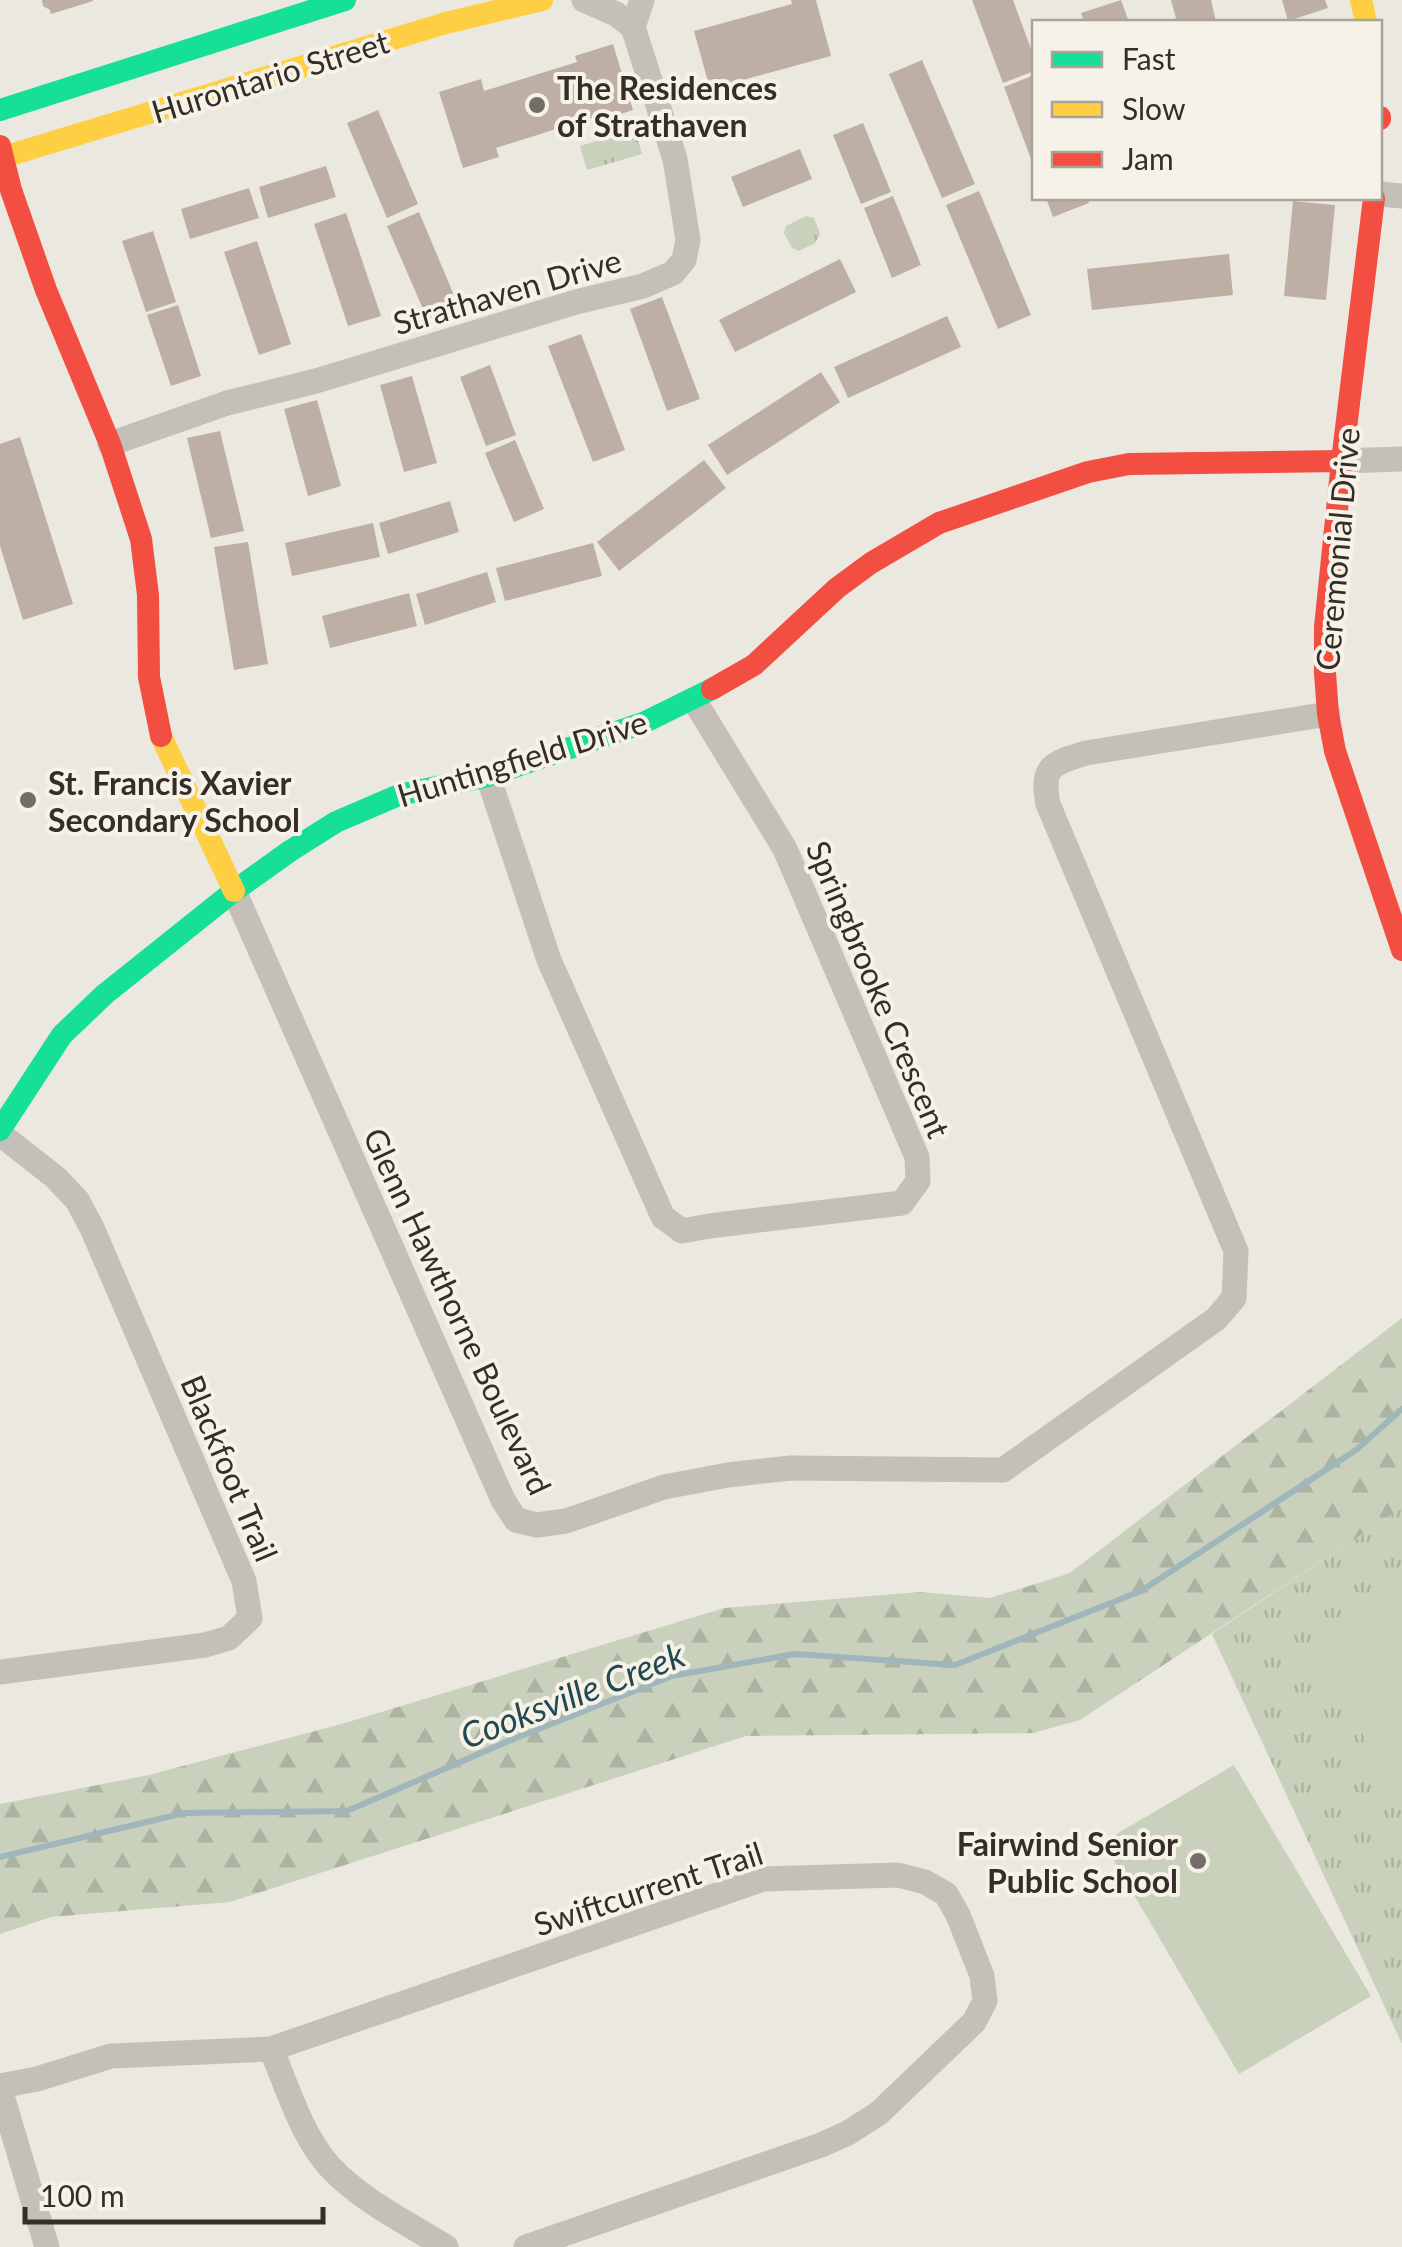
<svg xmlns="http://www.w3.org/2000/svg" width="1402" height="2247" font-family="Lato,sans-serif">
<defs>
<pattern id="forest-firs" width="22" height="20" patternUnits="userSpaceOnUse" patternTransform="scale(2.5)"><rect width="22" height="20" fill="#c9d0bb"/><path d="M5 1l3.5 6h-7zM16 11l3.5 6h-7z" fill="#adb3a1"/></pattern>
<pattern id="park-tufts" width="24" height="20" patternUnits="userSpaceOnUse" patternTransform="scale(2.5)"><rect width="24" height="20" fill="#c9d0bb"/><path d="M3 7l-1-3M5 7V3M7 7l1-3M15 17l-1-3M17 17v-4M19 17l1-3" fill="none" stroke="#adb3a1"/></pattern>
</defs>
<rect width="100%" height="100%" fill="#ebe8e0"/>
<!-- forest -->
<path fill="url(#forest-firs)" d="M1402 1318V1508L1080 1720 1033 1733 746 1736 230 1902 51 1917 0 1934V1804L149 1775 345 1723 724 1608 920 1592 990 1598 1070 1573Z"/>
<!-- park -->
<g fill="url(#park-tufts)">
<path d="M635 129 642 154 587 170 580 146Z"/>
<path d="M806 216 814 218 820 234 815 243 799 251 792 248 784 233 786 226Z"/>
<path d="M1402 1508V2044L1212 1634Z"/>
</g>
<!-- garden -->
<g fill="#c9d0bb">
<path d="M1402 1590V1793L1308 1653Z"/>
<path d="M1234 1765 1371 1996 1239 2074 1103 1842Z"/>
</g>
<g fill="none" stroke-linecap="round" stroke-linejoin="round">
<!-- stream -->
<path stroke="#9fb7ba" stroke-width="6" d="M0 1857 184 1813 347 1811 516 1738 672 1676 795 1654 955 1665 1141 1591 1356 1450 1402 1409"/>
</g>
<!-- building -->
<g fill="#bdafa4">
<path d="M42 0H93V1L51 14 50 10 43 6Z"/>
<path d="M791 0H816L831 56 710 89 694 31 792 4Z"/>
<path d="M972 0H1013L1034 57V71L1003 83Z"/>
<path d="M1121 0 1129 22H1084L1081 13Z"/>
<path d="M1171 0H1211L1216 22H1177Z"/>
<path d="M1282 0H1325L1328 8 1288 21Z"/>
<path d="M613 44 633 110 593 123 591 118 496 148 499 157 463 168 439 92 481 79 484 91 577 62 575 56Z"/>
<path d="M922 60 975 184 942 198 889 74Z"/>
<path d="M1034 75V167L1004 87Z"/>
<path d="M378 110 418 204 387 218 347 123Z"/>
<path d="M863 123 891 192 861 204 833 135Z"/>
<path d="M800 149 812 179 743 207 731 177Z"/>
<path d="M326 166 336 197 268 218 259 187Z"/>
<path d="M249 188 259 218 190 239 181 209Z"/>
<path d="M979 191 1031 315 998 329 946 205Z"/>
<path d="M893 196 921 265 892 278 864 208Z"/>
<path d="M1046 198H1087L1089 203 1053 217Z"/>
<path d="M1293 201 1335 205 1326 300 1284 296Z"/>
<path d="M419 212 461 312 430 325 387 226Z"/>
<path d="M346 213 381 316 348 326 314 224Z"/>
<path d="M153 231 176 302 146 312 122 241Z"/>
<path d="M257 241 291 344 259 355 224 252Z"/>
<path d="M1229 254 1233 295 1092 310 1087 269Z"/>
<path d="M840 259 856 292 735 352 719 320Z"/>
<path d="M662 297 700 399 667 411 630 309Z"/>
<path d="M178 305 201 376 171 386 147 315Z"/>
<path d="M947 316 961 347 848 398 834 367Z"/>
<path d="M581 334 625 450 593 462 548 346Z"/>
<path d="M490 365 516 435 486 446 460 377Z"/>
<path d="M821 372 840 402 727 475 708 445Z"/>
<path d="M412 376 437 463 404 472 380 385Z"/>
<path d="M317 400 341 486 308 496 284 409Z"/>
<path d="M220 431 244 531 211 538 187 438Z"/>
<path d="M20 437 73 604 23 620 0 546V444Z"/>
<path d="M515 440 544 509 514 522 485 453Z"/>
<path d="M704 460 726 488 619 571 597 542Z"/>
<path d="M450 501 459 532 388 554 379 523Z"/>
<path d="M373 523 380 557 292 576 285 543Z"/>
<path d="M248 542 268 664 234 670 214 547Z"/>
<path d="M593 543 602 576 505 601 496 568Z"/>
<path d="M487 572 496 602 425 625 416 594Z"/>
<path d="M409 593 417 626 330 648 322 616Z"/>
</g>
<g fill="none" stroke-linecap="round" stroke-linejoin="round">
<!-- street -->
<g stroke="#c4bfb9" stroke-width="25">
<path d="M584 0 616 14 633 27"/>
<path d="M1380 194 1402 196"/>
<path d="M110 444 227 403 316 381 576 302 643 286 673 273 684 260 688 240 675 159 633 27 642 0"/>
<path d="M1342 461 1402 459"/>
<path d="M488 776 549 960 663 1217 682 1231 709 1226 902 1203 918 1181 917 1157 785 849 694 700"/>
<path d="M234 891 503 1500 516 1520 537 1525 566 1521 664 1487 728 1475 790 1468 1003 1470 1216 1319 1234 1298 1236 1251 1048 804C1041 766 1052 763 1086 753L1328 714"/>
<path d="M0 1134 55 1177 77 1200 92 1228 244 1581 250 1618 229 1638 205 1645 0 1672"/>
<path d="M271 2049C288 2088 301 2135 330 2167 362 2201 407 2223 446 2247"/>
<path d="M0 2086 37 2079 111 2056 271 2049 763 1879 898 1875 925 1882 946 1894 958 1915 982 1976 985 2001 974 2022 879 2113 848 2133 821 2145 526 2247"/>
<path d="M0 2089 47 2247"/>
</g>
<!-- fast -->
<g stroke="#16e098" stroke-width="22">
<path d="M0 110 345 0"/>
<path d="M0 1130 62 1035 105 994 234 891 290 851 336 822 399 795 488 776 643 723 712 689"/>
</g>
<!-- slow -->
<g stroke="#ffcf43" stroke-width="22">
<path d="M1361 0 1366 22"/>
<path d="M0 158 446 23 542 0"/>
<path d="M161 736 234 891"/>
</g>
<!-- jam -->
<g stroke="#f24e42" stroke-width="22">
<path d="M1380 117V119"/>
<path d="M0 146 11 190 46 290 110 444 141 539 148 595 149 677 161 736"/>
<path d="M1374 198 1342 461 1325 627V673L1328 714 1335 751 1402 950"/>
<path d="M712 689 754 665 837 588 871 563 939 523 1088 472 1129 464 1342 461"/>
</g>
</g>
<!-- markers -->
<g fill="#746e68" stroke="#f7f2e8" stroke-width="4">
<circle cx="537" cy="105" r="10"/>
<circle cx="28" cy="800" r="10"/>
<circle cx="1198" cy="1861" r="10"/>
</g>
<g text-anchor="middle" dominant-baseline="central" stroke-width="8" stroke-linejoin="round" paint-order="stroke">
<!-- street labels -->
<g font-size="32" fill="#342d28" stroke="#f7f2e8">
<text transform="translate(270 76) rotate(-17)">Hurontario Street</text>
<text transform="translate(507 291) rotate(-16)">Strathaven Drive</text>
<text transform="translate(1337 549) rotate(-85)">Ceremonial Drive</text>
<text transform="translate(522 758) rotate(-17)">Huntingfield Drive</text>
<text transform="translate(879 989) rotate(67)">Springbrooke Crescent</text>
<text transform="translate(458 1311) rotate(65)">Glenn Hawthorne Boulevard</text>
<text transform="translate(230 1468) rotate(67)">Blackfoot Trail</text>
<text transform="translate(648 1888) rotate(-18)">Swiftcurrent Trail</text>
</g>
<!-- poi labels -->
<g font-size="32" font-weight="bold" fill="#342d28" stroke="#f7f2e8" text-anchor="start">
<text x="557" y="87">The Residences<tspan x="557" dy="37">of Strathaven</tspan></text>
<text x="48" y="782">St. Francis Xavier<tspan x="48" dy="37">Secondary School</tspan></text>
<text x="1178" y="1843" text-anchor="end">Fairwind Senior<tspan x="1178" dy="37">Public School</tspan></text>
</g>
<!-- water labels -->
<g font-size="35" font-style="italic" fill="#224851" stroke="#f7f2e8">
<text transform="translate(572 1694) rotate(-21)">Cooksville Creek</text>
</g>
</g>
<!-- legend -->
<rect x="1032" y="20" width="350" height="180" fill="#f7f2e8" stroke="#a9a39b" stroke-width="2.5"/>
<rect x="1052" y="52" width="50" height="15" fill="#16e098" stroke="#a9a39b" stroke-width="2.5"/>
<text x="1122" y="70" font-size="30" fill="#342d28">Fast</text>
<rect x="1052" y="102" width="50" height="15" fill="#ffcf43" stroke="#a9a39b" stroke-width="2.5"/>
<text x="1122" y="120" font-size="30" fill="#342d28">Slow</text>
<rect x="1052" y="152" width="50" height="15" fill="#f24e42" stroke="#a9a39b" stroke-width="2.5"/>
<text x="1122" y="170" font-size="30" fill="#342d28">Jam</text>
<!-- scale -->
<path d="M25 2207v15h298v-15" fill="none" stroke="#342d28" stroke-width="5"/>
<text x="40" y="2207" font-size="30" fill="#342d28" stroke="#f7f2e8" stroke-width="8" paint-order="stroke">100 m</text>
</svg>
